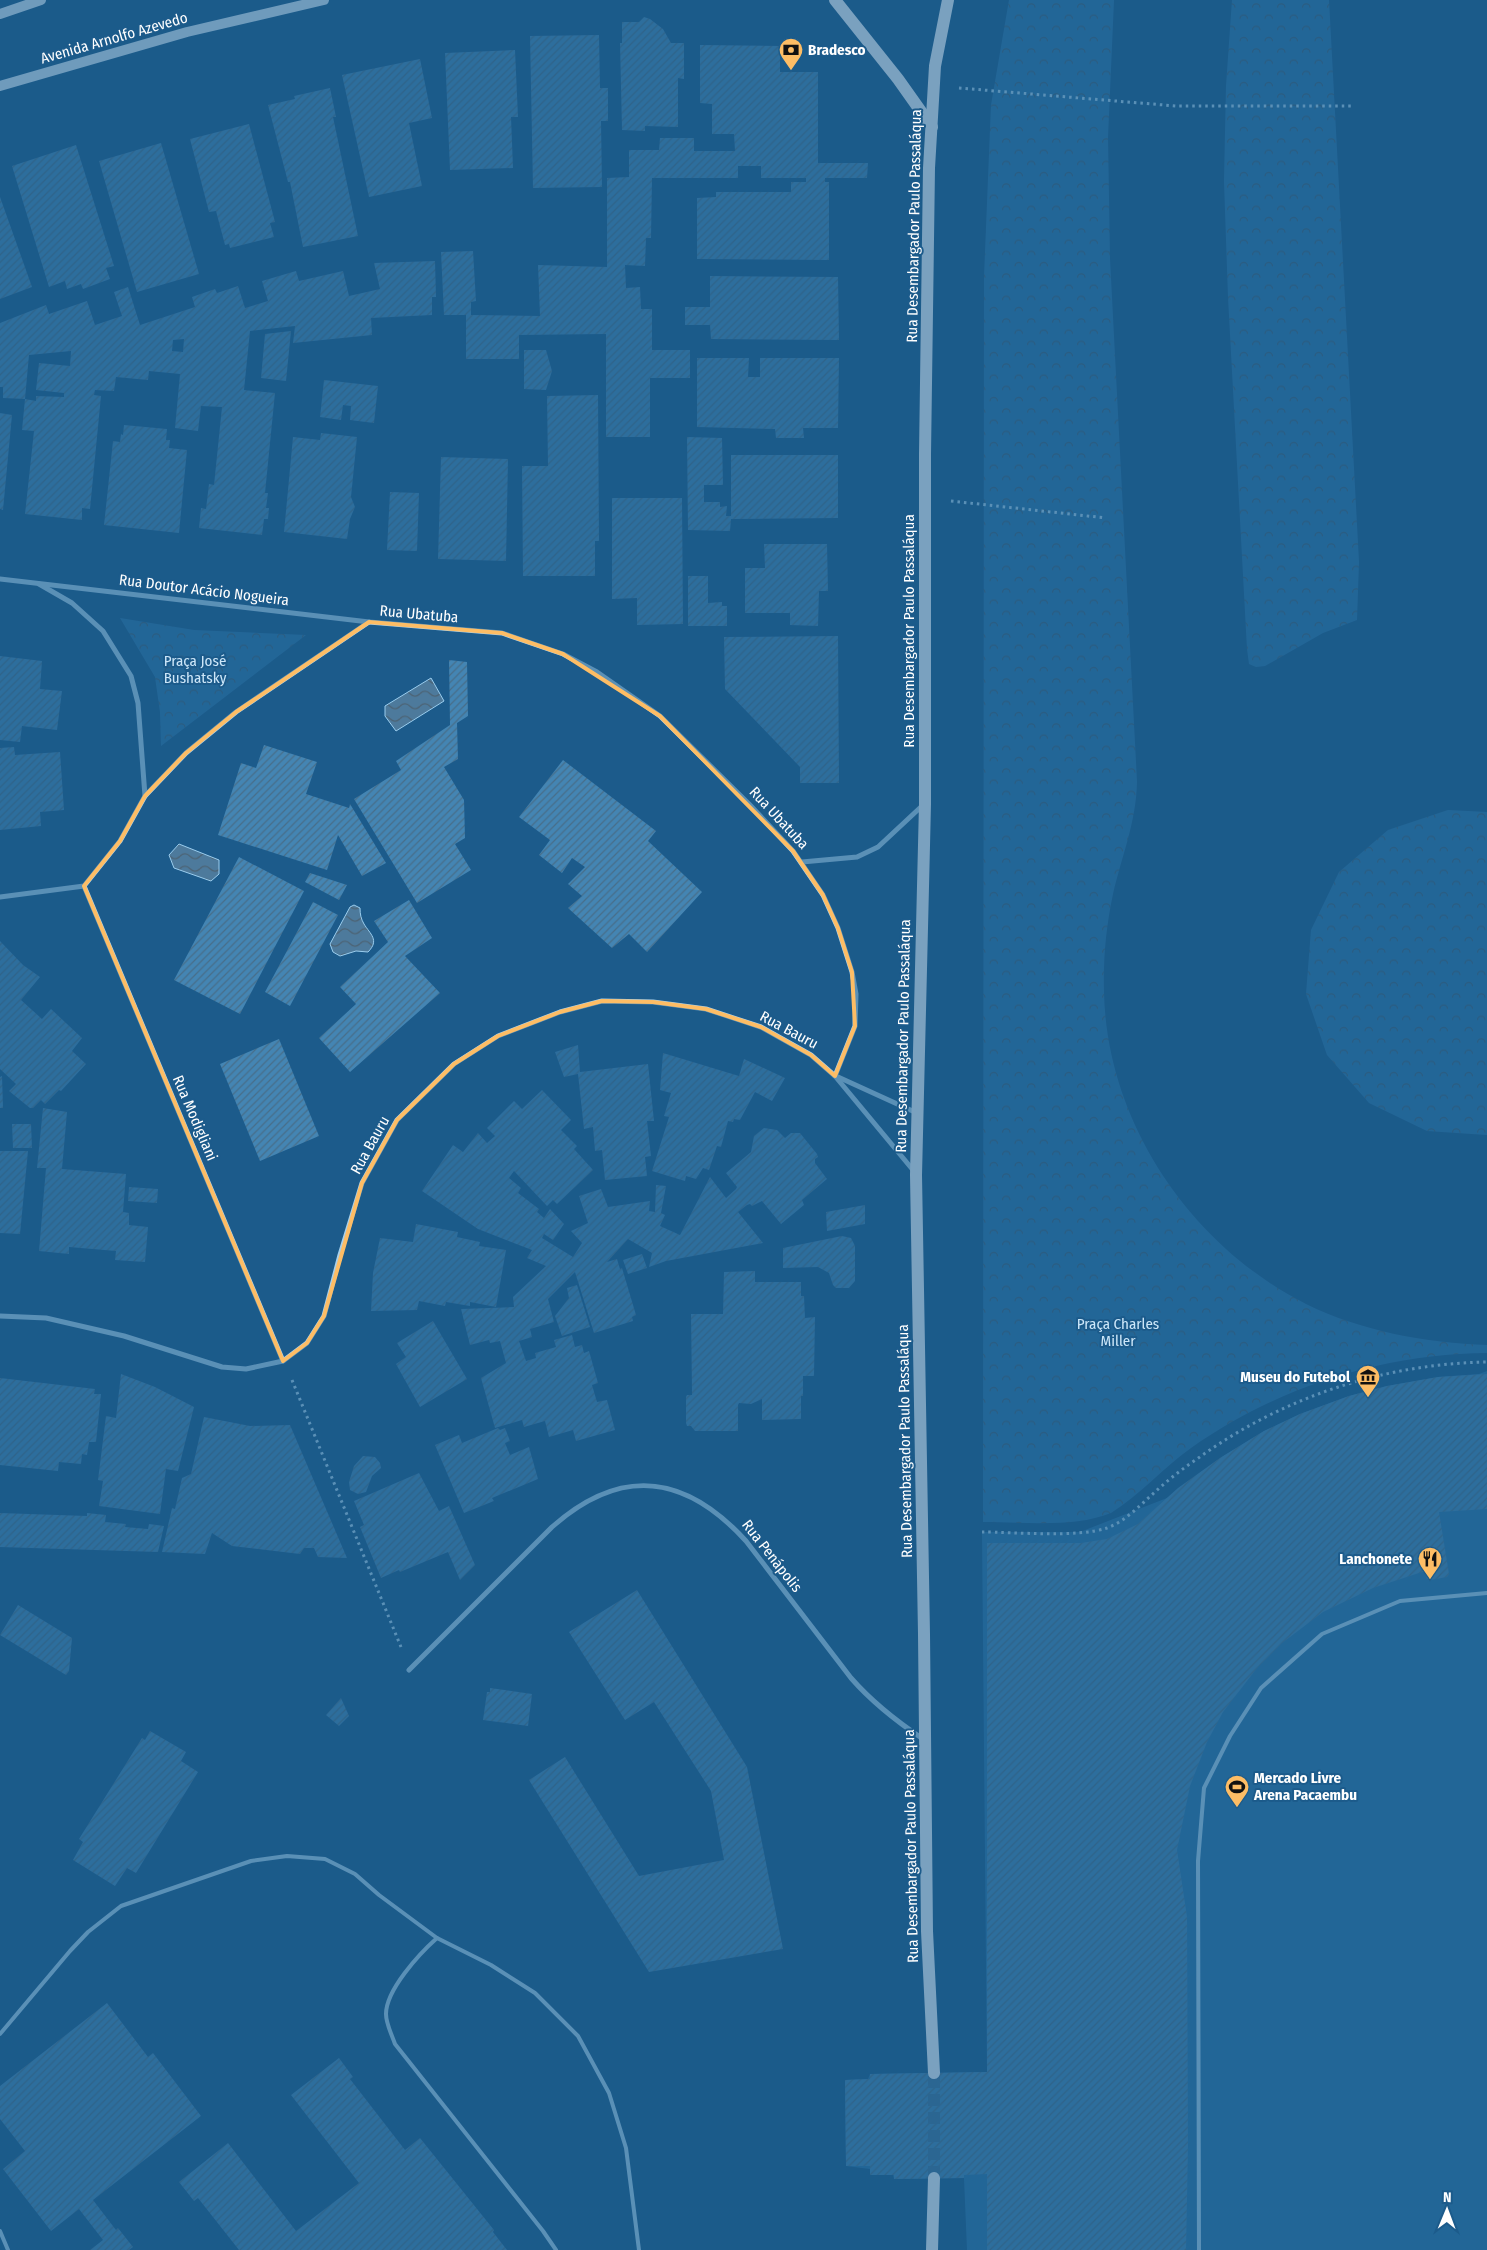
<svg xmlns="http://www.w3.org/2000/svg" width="1487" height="2250" font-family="'Fira Sans Condensed',sans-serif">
<defs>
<pattern id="park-crowns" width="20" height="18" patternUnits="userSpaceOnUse" patternTransform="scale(1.25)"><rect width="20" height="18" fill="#2c74a7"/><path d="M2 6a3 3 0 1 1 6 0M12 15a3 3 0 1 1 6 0" fill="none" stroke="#3e5e75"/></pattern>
<pattern id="water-waves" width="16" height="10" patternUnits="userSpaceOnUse" patternTransform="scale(1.25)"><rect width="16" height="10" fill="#4d7a9c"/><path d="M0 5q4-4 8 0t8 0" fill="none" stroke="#4c6374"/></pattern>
<pattern id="building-hatch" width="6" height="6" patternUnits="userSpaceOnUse" patternTransform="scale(1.25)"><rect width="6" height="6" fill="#4485b3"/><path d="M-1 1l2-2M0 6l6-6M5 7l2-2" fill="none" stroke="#476e8a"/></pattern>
</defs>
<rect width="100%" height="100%" fill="#1c5b8b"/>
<!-- park -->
<g fill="url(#park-crowns)">
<path d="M1009 0H1114L1108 137 1110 259 1137 782C1136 823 1122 855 1113 894 1106 927 1103 959 1104 993 1107 1123 1191 1246 1306 1304 1361 1331 1426 1343 1487 1345V1353C1382 1354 1277 1387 1191 1448 1163 1468 1140 1495 1111 1513 1074 1528 1024 1522 983 1522L984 277 991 105Z"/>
<path d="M1232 0H1329L1359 562 1357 620 1323 633 1265 666 1256 667 1249 664 1247 649 1228 297 1224 181 1226 86Z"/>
<path d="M120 618 194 630 306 635 161 746 160 712 155 677Z"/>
<path d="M1448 810 1487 812V1135L1427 1131 1369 1103 1327 1055 1306 994 1311 930 1339 872 1388 830Z"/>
</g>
<!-- garden -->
<path fill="#2c74a7" d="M1487 1371V2250H967L964 2178 894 2179 893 2175H870V2169L846 2166 845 2080 868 2079 870 2074 987 2072 982 1532H1080L1167 1498 1220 1458 1264 1431 1300 1414 1349 1396 1387 1386 1438 1377 1479 1374Z"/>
<!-- water -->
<g fill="url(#water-waves)" stroke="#9acdee">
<path d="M431 678 444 701 396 731 385 716V706Z"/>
<path d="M179 844 219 860V874L211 881 174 868 169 855Z"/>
<path d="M354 905 360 908C360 914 361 919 364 924 370 934 380 940 368 952L356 951 340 956 333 952 330 944 350 907Z"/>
</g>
<!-- building -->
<g fill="url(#building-hatch)" fill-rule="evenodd">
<path d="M644 17 650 19 663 29 671 43H684V79L678 78V127L645 126V131L622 130 620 43H622V22H639Z"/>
<path d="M599 35 600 88H608V121H601L602 187 533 188 530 36Z"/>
<path d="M700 45 780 46V72H818V163H868L867 178H825V182H829V260L697 259V198L716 197V192H791V182H806V178H761V166H738V178H652L651 238H646L645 266 625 265 626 288 640 287 641 309H652V350H690V378H650V437H606V334L519 335V359H466V315H444L441 252 473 251 476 301 471 302V315L540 316 538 265 607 267V178L629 177V150H659L660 138H694V151H735L734 134H712V104L700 103Z"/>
<path d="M515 50 518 117H511L513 168 450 170 445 53Z"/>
<path d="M420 59 432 118 409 123 422 186 369 197 342 75Z"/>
<path d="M330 88 336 117H333L358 236 303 247 290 182H288L268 105 295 99 294 96Z"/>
<path d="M249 124 275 222 270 223 274 237 230 248 229 244 225 245 216 211 209 212 190 139Z"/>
<path d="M161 143 199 274 137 292 99 161Z"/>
<path d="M76 145 114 266 106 268 110 279 83 289 81 284 67 289 65 281 49 287 12 166Z"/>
<path d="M0 197 32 287 0 299Z"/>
<path d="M435 261 436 297H432V315L371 318 372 335 293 343 295 326 250 331 244 390 275 393 265 493H268L266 508H269L268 519H264L262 535 199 528 201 508 206 509 209 484 214 485 222 407 201 406 198 431 175 428 180 374 149 371 148 380 116 377 114 391 95 390 94 395 101 396 90 509 82 508V520L25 514 34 431 22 430 25 399 3 398V387H0V323L46 305 49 314 87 301 95 325 122 316 114 292 128 287 140 325 195 307 192 297 215 289 217 293 238 286 245 308 268 301 262 281 296 271 299 281 343 271 349 296 380 289 374 263ZM184 339 183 352 172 351 173 340ZM71 351 70 366 39 363 36 390 64 393V397L36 396V401L25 399 29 355Z"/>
<path d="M710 276 838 277 839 340 711 339 710 325H685V307H710Z"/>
<path d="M291 331 286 381 261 378 265 334Z"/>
<path d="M524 350H546L552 371 546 390 524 389Z"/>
<path d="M697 358H749L748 377H760V358H839L838 428H803L804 438H776L775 429 697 427Z"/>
<path d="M324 380 378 386 374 423 350 420 351 406 343 405 341 420 320 417Z"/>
<path d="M598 395 599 541H595V576H523L522 466H548L547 396Z"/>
<path d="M0 413 12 415 3 510 0 509Z"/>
<path d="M124 425 167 429 166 440H170L169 448 187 450 179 533 104 525 113 441 120 442 121 434 123 435Z"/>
<path d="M321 433 357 437 351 497 355 507 350 519 347 539 284 532 293 437 320 440Z"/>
<path d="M687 437 722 438 723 485H704V502H720V507L727 506 726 516H731V455H838V518L731 519 730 531 688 530Z"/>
<path d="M441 457 508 459 506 561 438 559Z"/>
<path d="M390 492 419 493 417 551 387 550Z"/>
<path d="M612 498H682L683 624 637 625V598L612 599Z"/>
<path d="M764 544H827L828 591H819L818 626 790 625V613H745V568H765Z"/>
<path d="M688 576H708V603L722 602V606H727V626H688Z"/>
<path d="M838 636 839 783H800V767L725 689 724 637Z"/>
<path d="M0 656 42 661 40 689 62 691 57 730 22 726 20 742 0 740Z"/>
<path d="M449 660 467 662 468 716 457 723 458 759 444 767 464 800 465 838 455 844 471 870 417 903 354 799 401 770 396 761 450 725Z"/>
<path d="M264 745 317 762 306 794 349 808 350 804 386 863 362 876 338 835 327 870 218 835 241 763 256 768Z"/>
<path d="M14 747 15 755 60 752 64 810 40 812 41 826 0 830V748Z"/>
<path d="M563 760 656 831 648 841 702 892 647 952 629 934 612 948 568 908 582 896 568 884 585 867 572 858 562 873 539 855 550 840 519 817Z"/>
<path d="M239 857 304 891 240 1014 174 980Z"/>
<path d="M310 873 347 885 339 900 305 882Z"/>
<path d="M409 900 432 938 405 956 440 993 350 1072 319 1038 356 1004 340 987 388 942 374 921Z"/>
<path d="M313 902 338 915 290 1006 265 992Z"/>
<path d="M0 941 23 965 40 977 21 1000 42 1019 51 1009 82 1038 72 1051 86 1064 61 1091 59 1090 45 1104 41 1100 33 1108H30L9 1091 16 1084 0 1069Z"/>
<path d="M279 1039 319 1136 260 1161 220 1064Z"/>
<path d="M578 1045 580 1072 648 1064 654 1121H647L651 1156 645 1157 647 1176 605 1180 602 1150 595 1151 593 1127 584 1129 578 1074 564 1077 555 1052Z"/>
<path d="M663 1053 739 1076 744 1059 785 1078 772 1101 755 1092 740 1120 734 1119 733 1122 728 1121 721 1147 717 1146 709 1170 703 1168 696 1179 686 1176 685 1181 652 1171 669 1117 664 1116 671 1093 660 1090Z"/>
<path d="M2 1076 3 1108H0V1077Z"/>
<path d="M542 1090 571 1120 561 1130 577 1146 574 1149 593 1170 557 1204 553 1200 547 1206 514 1171 509 1178 521 1188 518 1193 539 1209 537 1212 544 1218 550 1209 564 1224 553 1240 544 1234 542 1238 573 1257 582 1243 571 1231 588 1223 579 1196 601 1189 608 1207 650 1201 649 1211 655 1212 656 1185 666 1186 661 1213 665 1215 660 1226 680 1235 710 1177 726 1198 736 1189 737 1187 726 1173 751 1152 754 1136 764 1128 777 1130 785 1138 791 1133H800L817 1154 818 1157 815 1159V1163L827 1179 802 1200 804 1205 781 1224 762 1201 752 1206 750 1204 747 1205 738 1212 763 1243 666 1261 649 1267 652 1253 628 1239 607 1262 617 1259 620 1269 622 1268 636 1315 632 1317 633 1321 594 1333 575 1272 548 1299 554 1322 530 1329 532 1337 519 1341 526 1361 536 1358 535 1353 556 1347 554 1340 572 1335 575 1347 582 1345 584 1353 589 1351 598 1383 592 1385 597 1402 607 1400 615 1430 576 1441 573 1430 549 1437 545 1421 524 1427 522 1420 495 1428 481 1378 506 1363 500 1341 490 1343 489 1340 470 1345 461 1309 514 1307 513 1297 546 1266 527 1258 532 1250 478 1229 422 1191 453 1145 463 1152 478 1133 487 1143 495 1136 487 1128 514 1101 522 1109Z"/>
<path d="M43 1108 67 1112 62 1169 126 1174 123 1212 129 1213V1225L148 1227 145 1262 115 1260 116 1251 69 1247V1254L39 1251 46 1168H37Z"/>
<path d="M12 1124H31L32 1148H13Z"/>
<path d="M0 1151H28L20 1234 0 1233Z"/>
<path d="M129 1187 158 1189 157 1203 128 1201Z"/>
<path d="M865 1205V1224L827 1231 826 1212Z"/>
<path d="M416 1224 458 1232 457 1237 480 1242 479 1246 506 1250 496 1307 470 1302V1306L446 1302 445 1306 419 1301 417 1310 371 1311 373 1273 380 1238 413 1242Z"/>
<path d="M842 1236 851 1238 855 1246V1281L849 1288H836L833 1285 829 1273 818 1267 783 1268V1248Z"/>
<path d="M642 1254 647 1268 628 1274 623 1260Z"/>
<path d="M755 1271V1282H801V1296H804L805 1318 815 1317 814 1376H803V1396H801V1419L762 1420V1399L751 1404 739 1403 738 1405V1431H695L691 1426H687L686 1423V1397L687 1395H692V1392L691 1314H723L724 1272Z"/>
<path d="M577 1285 590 1327 562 1336 555 1316 569 1298 567 1288Z"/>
<path d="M433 1321 467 1379 420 1407 396 1364 406 1357 397 1343Z"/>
<path d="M121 1374 155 1387 194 1407 178 1471 166 1469 160 1514 99 1506 103 1481 98 1480 106 1416 116 1418Z"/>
<path d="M1487 1374V1509L1439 1512 1449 1574 1447 1577 1430 1580 1427 1579 1425 1572H1422L1373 1588 1323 1612 1282 1643 1257 1668 1223 1712 1207 1742 1190 1786 1177 1850 1187 1917 1188 2145 1186 2250H987V2174L964 2175V2178L894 2179V2175H870V2166H846L845 2080 870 2079V2074L987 2072V1543H1081L1107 1539 1138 1524 1178 1488 1220 1458 1264 1431 1300 1414 1349 1396 1387 1386 1438 1377Z"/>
<path d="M0 1378 95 1389 94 1394H101L96 1442H89L87 1455 82 1454 81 1464 59 1462 58 1471 0 1465Z"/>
<path d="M204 1417 250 1426 290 1425 347 1558 318 1557 314 1548H304L300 1554 232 1546 212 1533 205 1554 162 1552 172 1508 175 1509 182 1478 191 1474Z"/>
<path d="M498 1428 500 1430 505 1428 510 1441 505 1443 510 1455 529 1447 538 1479 492 1498 494 1501 464 1513 435 1445 459 1435 462 1443Z"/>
<path d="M363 1456 375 1457 380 1463 381 1468 372 1476 366 1492 358 1494 350 1490 349 1482 354 1466Z"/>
<path d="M419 1473 439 1511 449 1506 475 1565 460 1580 448 1552 400 1572 399 1570 381 1578 360 1527 364 1525 354 1501Z"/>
<path d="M0 1513 87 1516V1513L106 1515 105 1522 126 1524 125 1527 148 1529 149 1524 164 1526 158 1552 0 1547Z"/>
<path d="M637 1590 747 1767 783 1949 649 1972 529 1780 565 1757 639 1876 724 1860 711 1791 654 1702 625 1720 569 1632Z"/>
<path d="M18 1605 72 1638 69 1671 66 1675 0 1635Z"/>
<path d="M490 1688 532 1694 528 1726 483 1720 487 1692H490Z"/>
<path d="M341 1698 349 1716 339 1726 326 1715Z"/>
<path d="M150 1731 186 1752 181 1761 198 1772 136 1873 127 1868 115 1886 73 1860 83 1842 79 1839 142 1738 145 1740Z"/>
<path d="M107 2003 148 2057 153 2053 201 2116 93 2200 116 2230 118 2228 133 2247 129 2250H90L103 2240 79 2209 51 2231 3 2169 25 2151 0 2119V2086Z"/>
<path d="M339 2058 353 2077 350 2079 405 2150 420 2138 494 2230 493 2232 507 2250H239L198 2198 194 2201 179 2182 228 2143 296 2231 359 2183 291 2095Z"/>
</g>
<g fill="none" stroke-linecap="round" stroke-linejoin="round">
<!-- primary-tunnel -->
<path stroke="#3e749c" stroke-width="12" stroke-dasharray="12 6" stroke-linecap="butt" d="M934 2178V2073"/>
<!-- path -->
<g stroke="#a7d0ec" stroke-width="3" stroke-dasharray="2.5 4" stroke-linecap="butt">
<path d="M959 88 1176 106H1352"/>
<path d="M951 501 1106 518"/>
<path d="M292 1380 401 1647"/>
<path d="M982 1532C1015 1532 1077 1538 1107 1528 1126 1521 1140 1505 1155 1492 1168 1480 1182 1469 1197 1459 1281 1398 1382 1364 1487 1362"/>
</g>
<!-- service -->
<g stroke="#a7d0ec" stroke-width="4">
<path d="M437 1938C419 1954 386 1990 386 2014 386 2024 392 2035 395 2044L543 2231 556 2250"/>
<path d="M0 2034 70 1951 88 1932 121 1906 251 1861 287 1856 325 1859 355 1874 379 1895 437 1938 491 1965 535 1993 578 2036 609 2093 626 2148 639 2250"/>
<path d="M0 2231 8 2250"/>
<path d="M1199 2250 1198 1861 1204 1788 1230 1736 1261 1688 1322 1634 1400 1601 1487 1593"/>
</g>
<!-- minor -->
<g stroke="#a7d0ec" stroke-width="5">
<path d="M0 579 369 622 502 633 563 654 597 672 660 716 749 804 793 851 823 895 838 928 852 972 856 994 855 1026 835 1076"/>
<path d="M39 584 72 603 103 631 131 676 138 703 145 796"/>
<path d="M802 862 857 857 878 847 922 806"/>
<path d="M84 886 283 1361"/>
<path d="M0 897 84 886 120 841 145 796 186 753 236 712 369 622"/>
<path d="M838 1077 917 1113"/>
<path d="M0 1316 46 1318 124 1336 222 1367 246 1369 283 1361 307 1343 324 1316 340 1255 362 1183 397 1120 454 1064 498 1036 560 1012 602 1001 653 1002 706 1009 761 1027 811 1055 835 1076 913 1170"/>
<path d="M409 1670 552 1527C622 1465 686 1475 746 1541L851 1678C872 1702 896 1721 923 1739"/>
</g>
<!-- secondary -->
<g stroke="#d4e9f9" stroke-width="10">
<path d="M0 14 41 0"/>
<path d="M0 86 187 32 324 0"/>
</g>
<!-- primary -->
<g stroke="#edf6ff" stroke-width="12">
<path d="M835 0 898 79 932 127"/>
<path d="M934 2073 927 1931 924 1634 916 1175 925 804V455L929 168 935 66 948 0"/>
<path d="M932 2250 934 2178"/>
</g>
</g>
<!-- marked area -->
<path d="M0 0H1487V2250H0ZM369 622 502 633 563 654 660 716 793 851 823 895 838 928 852 972 855 1026 835 1076 811 1055 761 1027 706 1009 653 1002 602 1001 560 1012 498 1036 454 1064 397 1120 362 1183 324 1316 307 1343 283 1361 84 886 120 841 145 796 186 753 236 712Z" fill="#1c5b8b" fill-opacity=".55" fill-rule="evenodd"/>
<path fill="none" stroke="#fdbd65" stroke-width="4" stroke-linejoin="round" d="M369 622 502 633 563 654 660 716 793 851 823 895 838 928 852 972 855 1026 835 1076 811 1055 761 1027 706 1009 653 1002 602 1001 560 1012 498 1036 454 1064 397 1120 362 1183 324 1316 307 1343 283 1361 84 886 120 841 145 796 186 753 236 712Z"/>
<!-- icons -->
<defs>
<symbol id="bank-pin" viewBox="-11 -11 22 30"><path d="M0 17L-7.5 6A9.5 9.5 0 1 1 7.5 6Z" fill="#fdbd65" stroke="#1c5b8b"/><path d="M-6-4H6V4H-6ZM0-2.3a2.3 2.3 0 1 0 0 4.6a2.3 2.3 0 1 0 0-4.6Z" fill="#111"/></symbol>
<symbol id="museum-pin" viewBox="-11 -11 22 30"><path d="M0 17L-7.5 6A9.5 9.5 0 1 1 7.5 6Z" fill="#fdbd65" stroke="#1c5b8b"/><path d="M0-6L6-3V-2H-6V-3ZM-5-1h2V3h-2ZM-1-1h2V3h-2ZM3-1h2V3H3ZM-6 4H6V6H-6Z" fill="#111"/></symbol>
<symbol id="restaurant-pin" viewBox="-11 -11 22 30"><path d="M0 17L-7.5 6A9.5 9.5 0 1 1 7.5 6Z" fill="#fdbd65" stroke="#1c5b8b"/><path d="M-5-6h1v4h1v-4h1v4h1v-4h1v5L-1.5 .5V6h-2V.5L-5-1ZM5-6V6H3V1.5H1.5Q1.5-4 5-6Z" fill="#111"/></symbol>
<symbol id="stadium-pin" viewBox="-11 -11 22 30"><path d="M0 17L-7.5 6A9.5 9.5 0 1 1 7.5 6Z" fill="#fdbd65" stroke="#1c5b8b"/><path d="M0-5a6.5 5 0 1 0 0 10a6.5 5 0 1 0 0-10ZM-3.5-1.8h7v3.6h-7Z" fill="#111"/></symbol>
</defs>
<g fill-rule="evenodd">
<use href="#bank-pin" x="777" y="36" width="28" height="38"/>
<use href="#museum-pin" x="1354" y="1363" width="28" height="38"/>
<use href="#restaurant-pin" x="1416" y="1545" width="28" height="38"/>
<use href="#stadium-pin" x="1223" y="1773" width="28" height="38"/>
</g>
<g text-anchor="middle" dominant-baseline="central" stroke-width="4" stroke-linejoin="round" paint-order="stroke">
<!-- street labels -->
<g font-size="15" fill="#fff" stroke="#1c5b8b">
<text transform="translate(114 38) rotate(-16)">Avenida Arnolfo Azevedo</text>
<text transform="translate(914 226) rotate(-89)">Rua Desembargador Paulo Passaláqua</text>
<text transform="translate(204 590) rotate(7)">Rua Doutor Acácio Nogueira</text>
<text transform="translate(419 614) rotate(5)">Rua Ubatuba</text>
<text transform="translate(909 631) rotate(-90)">Rua Desembargador Paulo Passaláqua</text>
<text transform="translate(779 818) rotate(47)">Rua Ubatuba</text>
<text transform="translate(789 1030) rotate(28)">Rua Bauru</text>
<text transform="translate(903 1036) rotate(-89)">Rua Desembargador Paulo Passaláqua</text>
<text transform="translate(195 1118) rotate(67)">Rua Modigliani</text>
<text transform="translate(370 1145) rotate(-61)">Rua Bauru</text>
<text transform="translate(905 1441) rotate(-91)">Rua Desembargador Paulo Passaláqua</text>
<text transform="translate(772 1556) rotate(52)">Rua Penápolis</text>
<text transform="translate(911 1846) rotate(-91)">Rua Desembargador Paulo Passaláqua</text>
</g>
<!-- poi labels -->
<g font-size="15" font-weight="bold" fill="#fff" stroke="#1c5b8b" text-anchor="start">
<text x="808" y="50">Bradesco</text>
<text x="1350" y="1377" text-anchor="end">Museu do Futebol</text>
<text x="1412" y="1559" text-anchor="end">Lanchonete</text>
<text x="1254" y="1778">Mercado Livre<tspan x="1254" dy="17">Arena Pacaembu</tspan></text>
</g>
<!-- park labels -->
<g font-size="15" fill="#cde7f9" stroke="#1c5b8b">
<text x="195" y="661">Praça José<tspan x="195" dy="17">Bushatsky</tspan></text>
<text x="1118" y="1324">Praça Charles<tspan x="1118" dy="17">Miller</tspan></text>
</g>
</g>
<!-- north arrow -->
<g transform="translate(1447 2210) rotate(1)" stroke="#1c5b8b" stroke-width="4" paint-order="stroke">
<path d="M0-4L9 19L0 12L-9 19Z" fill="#ffffff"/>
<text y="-8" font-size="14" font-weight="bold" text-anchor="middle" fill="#ffffff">N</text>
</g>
</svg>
